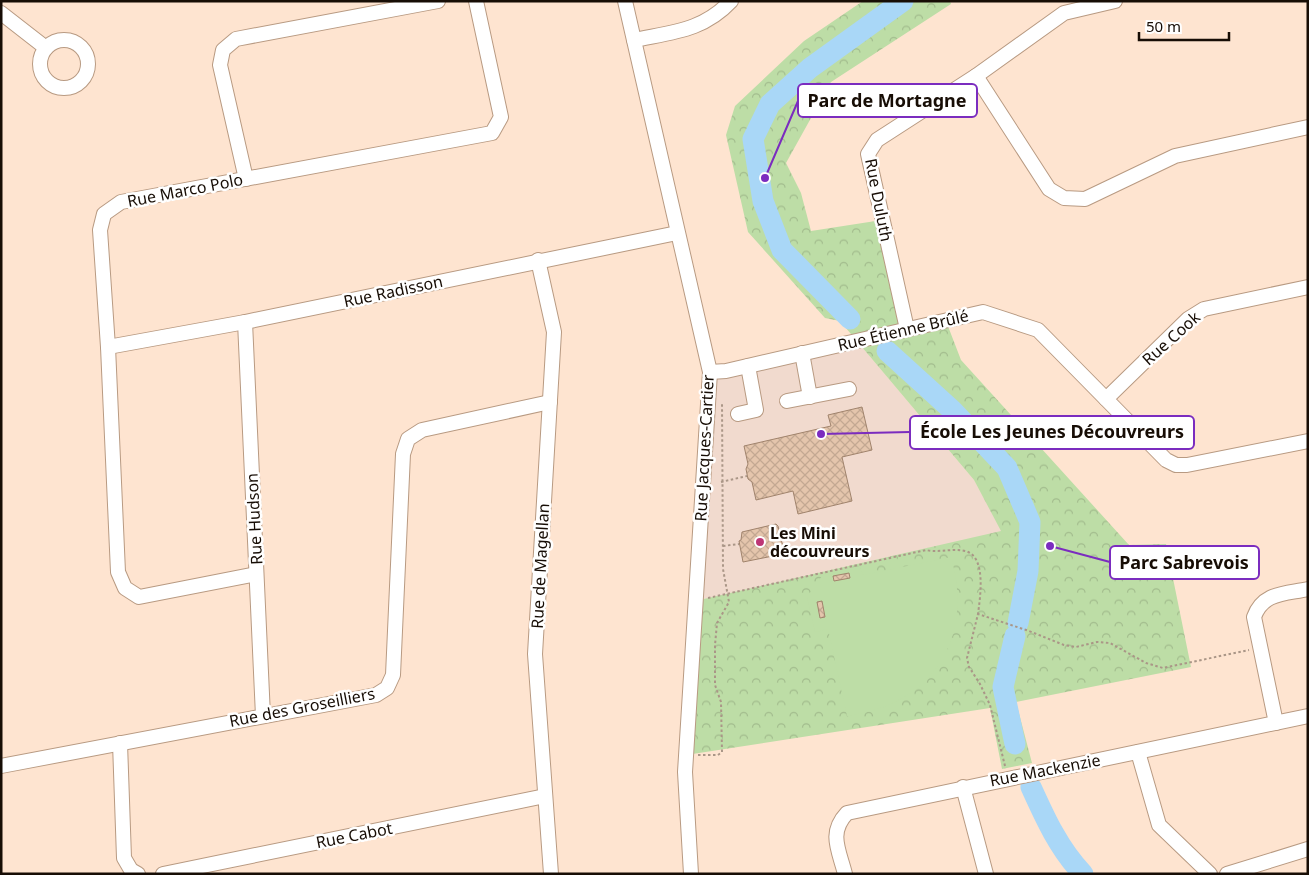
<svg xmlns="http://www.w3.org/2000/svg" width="1309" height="875" font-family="'Noto Sans',sans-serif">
<defs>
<pattern id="park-crowns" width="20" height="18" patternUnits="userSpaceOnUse" patternTransform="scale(1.25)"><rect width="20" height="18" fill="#bddda6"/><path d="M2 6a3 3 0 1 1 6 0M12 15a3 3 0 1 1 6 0" fill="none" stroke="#a2bc8d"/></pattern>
<pattern id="building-cross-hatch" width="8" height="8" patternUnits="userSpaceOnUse" patternTransform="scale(1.25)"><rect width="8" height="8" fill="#e4c5ac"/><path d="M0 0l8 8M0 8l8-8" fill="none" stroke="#c3a892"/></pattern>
</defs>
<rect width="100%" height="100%" fill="#fee4d0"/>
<!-- education -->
<path fill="#f1dace" d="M856 340 974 480 1002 532 695 601 710 372Z"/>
<!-- park -->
<path fill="url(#park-crowns)" d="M863 1H950L951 4 831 82 786 163 801 193 811 231 882 220 907 329 946 321 961 360 1129 545 1166 544 1191 667 1016 702 1032 763 1002 769 990 708 686 755 695 601 1001 531 974 480 856 340 840 321 825 318 748 232 726 135 735 106 804 41Z"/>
<!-- pitch -->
<path fill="#bddda6" d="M951 557C975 639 932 705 847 716L828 629 815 632 807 597 824 573 860 566 863 575Z"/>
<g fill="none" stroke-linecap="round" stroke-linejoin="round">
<!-- river -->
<g stroke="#a9d7f7" stroke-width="21">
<path d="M850 319 782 250 763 201 753 139 770 104 810 68 903 1"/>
<path d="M887 351 952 410 1007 468 1030 522 1028 571 1018 623"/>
<path d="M1015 744 1003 687 1015 636"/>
<path d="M1031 787C1045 818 1059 849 1083 874"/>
</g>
</g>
<!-- building -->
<g fill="url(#building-cross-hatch)" stroke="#a0836c">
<path d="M862 407 872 450 842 457 852 501 798 514 793 491 756 500 752 482 748 479 746 469 748 464 744 446 831 426 828 415Z"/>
<path d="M776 524 778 526 784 551 773 554V556L743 562 739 541 741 540 742 532Z"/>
<path d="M849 573 850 578 834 581 833 576Z"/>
<path d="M822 601 825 617 820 618 817 602Z"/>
</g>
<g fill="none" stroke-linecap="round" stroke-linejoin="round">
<defs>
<g id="minor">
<path d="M625 1 710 372 685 772 691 874"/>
<path d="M1 13 46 48"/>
<circle cx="64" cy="64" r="24"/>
<path d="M634 40C672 32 703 31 731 1"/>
<path d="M976 76 1049 189 1064 198 1085 199 1175 156 1308 127"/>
<path d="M246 179 220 65 223 50 236 39 438 1"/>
<path d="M538 260 554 332 535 654 551 874"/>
<path d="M245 322 263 716"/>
<path d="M907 329 868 154 877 140 976 76 1064 13 1115 1"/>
<path d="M108 347 245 322 677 233"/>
<path d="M802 353 810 397"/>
<path d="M710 372 726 371 983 312 1038 330 1166 460 1176 465H1187L1308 441"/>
<path d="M1106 399 1188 319 1204 309 1308 287"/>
<path d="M787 401 849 389"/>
<path d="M738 414 756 410 748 366"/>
<path d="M256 574 139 597 125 588 118 572 108 347 100 230 104 214 121 202 492 133 501 117 476 1"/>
<path d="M1276 723 1254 617C1263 592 1285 594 1308 589"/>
<path d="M120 743 124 858 131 870 138 874"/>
<path d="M1138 752 1159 825 1210 874"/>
<path d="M1 766 376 695 387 688 393 675 403 454 408 439 422 430 550 402"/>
<path d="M963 787 986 874"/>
<path d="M163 874 545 796"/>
<path d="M845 874C839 850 828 833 847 813L1308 716"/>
<path d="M1227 874 1308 849"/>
</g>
</defs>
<!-- minor casing -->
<use href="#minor" stroke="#b89a82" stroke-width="16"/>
<!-- path -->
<g stroke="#aa9687" stroke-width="2" stroke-dasharray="2.5 2.5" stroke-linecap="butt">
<path d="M721 482 747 476"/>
<path d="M723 546 739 544"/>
<path d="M708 598 926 550C939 553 952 548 965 551 987 556 980 598 978 614"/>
<path d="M698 755H718L722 752 721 702 715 685V645L717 623 729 602 723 569 722 402"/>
<path d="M1005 766 990 705 980 684 969 667 967 658 978 614 1029 631 1064 645 1076 647 1097 642 1110 643 1146 663 1163 668 1249 650"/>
</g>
<!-- minor -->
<use href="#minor" stroke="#fff" stroke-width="14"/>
</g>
<!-- markers -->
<circle fill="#bd3675" stroke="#fff" stroke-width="2" cx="760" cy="542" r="5"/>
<g text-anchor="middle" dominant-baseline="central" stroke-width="5" stroke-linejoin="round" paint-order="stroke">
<!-- street labels -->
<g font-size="16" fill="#170d05" stroke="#fff">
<text transform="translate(185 190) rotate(-11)">Rue Marco Polo</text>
<text transform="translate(879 200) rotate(79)">Rue Duluth</text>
<text transform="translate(393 291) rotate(-12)">Rue Radisson</text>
<text transform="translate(903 330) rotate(-13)">Rue Étienne Brûlé</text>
<text transform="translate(1171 338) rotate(-42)">Rue Cook</text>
<text transform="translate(704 448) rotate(-87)">Rue Jacques-Cartier</text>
<text transform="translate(254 519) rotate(-93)">Rue Hudson</text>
<text transform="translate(540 566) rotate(-87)">Rue de Magellan</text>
<text transform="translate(302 707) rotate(-11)">Rue des Groseilliers</text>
<text transform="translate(1045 770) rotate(-11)">Rue Mackenzie</text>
<text transform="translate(354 835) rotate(-11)">Rue Cabot</text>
</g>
<!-- poi labels -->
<g font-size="16" font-weight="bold" fill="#170d05" stroke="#fff" text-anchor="start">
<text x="770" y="533">Les Mini<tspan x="770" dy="18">découvreurs</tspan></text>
</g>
</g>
<!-- callouts -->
<path fill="none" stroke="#7b2cbf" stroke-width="2" d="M765 178L798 101M821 434L910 432M1050 546L1110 562"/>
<g fill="#7b2cbf" stroke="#fff" stroke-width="2">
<circle cx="765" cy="178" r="5"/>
<circle cx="821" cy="434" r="5"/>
<circle cx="1050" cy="546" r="5"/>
</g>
<g fill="#fff" stroke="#7b2cbf" stroke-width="2">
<rect x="798" y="84" width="179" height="33" rx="5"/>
<rect x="910" y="416" width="284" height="33" rx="5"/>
<rect x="1110" y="546" width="149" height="33" rx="5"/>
</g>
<g font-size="18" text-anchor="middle" font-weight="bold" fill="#170d05">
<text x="887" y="107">Parc de Mortagne</text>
<text x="1052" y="438">École Les Jeunes Découvreurs</text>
<text x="1184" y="569">Parc Sabrevois</text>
</g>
<!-- border -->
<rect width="1309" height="875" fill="none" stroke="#170d05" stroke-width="5"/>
<!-- scale -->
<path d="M1139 32v8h90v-8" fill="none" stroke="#170d05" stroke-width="2.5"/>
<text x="1146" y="32" font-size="15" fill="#170d05" stroke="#ffffff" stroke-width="4" paint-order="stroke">50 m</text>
</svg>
